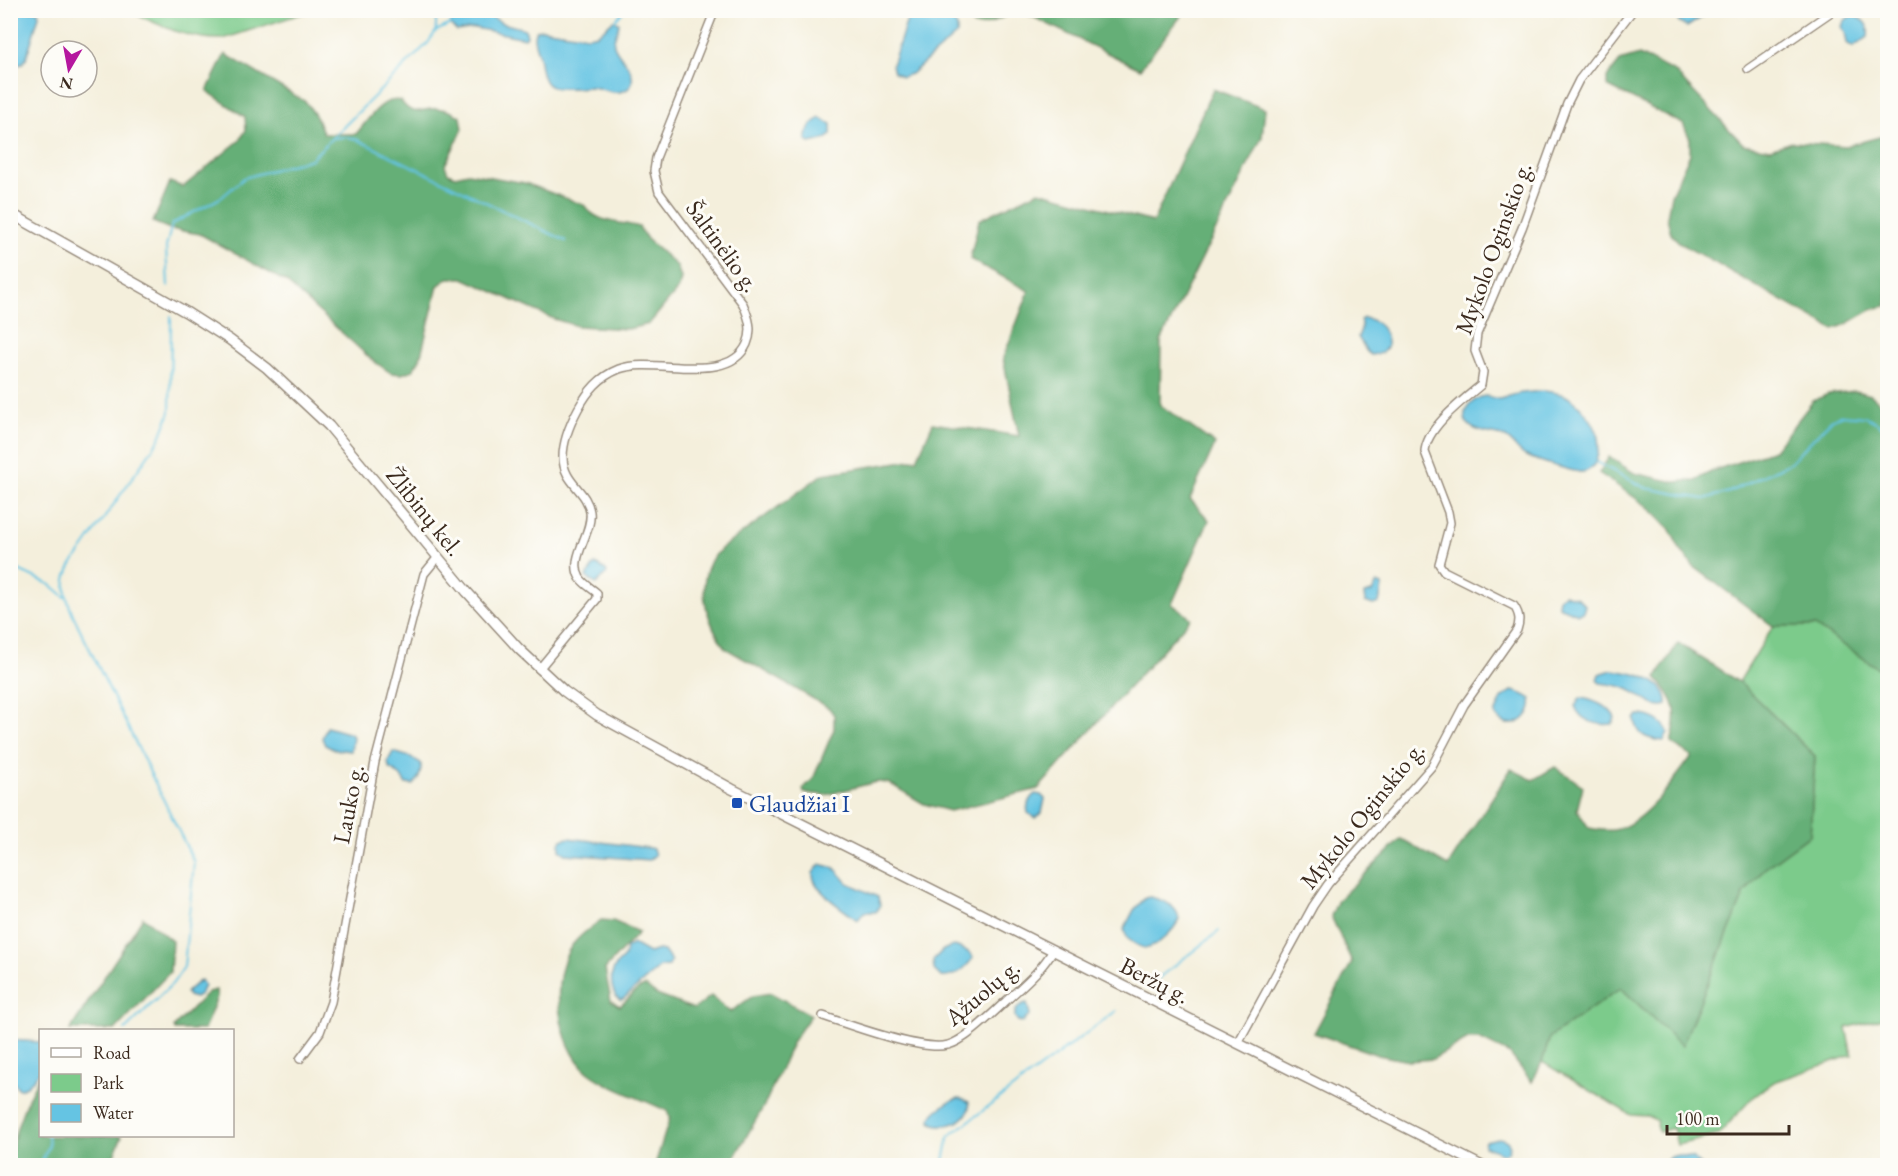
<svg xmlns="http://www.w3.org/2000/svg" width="1898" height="1176" font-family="'EB Garamond',serif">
<rect width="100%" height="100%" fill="#fdfcf7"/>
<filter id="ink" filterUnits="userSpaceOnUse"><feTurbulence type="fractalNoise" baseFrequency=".0167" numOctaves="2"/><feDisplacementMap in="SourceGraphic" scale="12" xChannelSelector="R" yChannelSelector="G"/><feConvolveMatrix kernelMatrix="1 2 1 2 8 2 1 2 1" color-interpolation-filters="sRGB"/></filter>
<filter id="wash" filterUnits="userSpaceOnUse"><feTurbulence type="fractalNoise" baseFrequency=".008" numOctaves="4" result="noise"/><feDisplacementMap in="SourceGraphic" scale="24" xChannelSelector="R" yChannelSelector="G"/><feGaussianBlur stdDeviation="1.35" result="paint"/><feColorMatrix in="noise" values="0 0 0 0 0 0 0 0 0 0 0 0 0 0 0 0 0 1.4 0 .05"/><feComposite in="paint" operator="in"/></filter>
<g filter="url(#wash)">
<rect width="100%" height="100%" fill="#f4efdc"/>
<!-- green -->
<g fill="#7ccb8b" stroke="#5c7a54" stroke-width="1.5">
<path d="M129 11H310L223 39C187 40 160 25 129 11Z"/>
<path d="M1773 626H1815L1887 674V1017L1846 1028 1852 1055 1774 1082 1754 1096 1718 1135 1677 1145 1673 1128 1659 1132 1656 1120 1647 1116 1631 1115 1542 1062 1550 1037 1621 988 1682 1045 1745 892 1764 869 1810 835 1815 756 1739 682Z"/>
</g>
<!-- forest -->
<g fill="#65af77" stroke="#506c4a" stroke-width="1.5">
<path d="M958 11H1185L1140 69 1023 12C1001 12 996 27 974 26Z"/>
<path d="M225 54 306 102 315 115 324 134H356C368 121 381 96 401 101 415 121 423 105 442 109 449 110 456 114 461 117L463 129 445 165 448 173 455 176 468 173 525 183 584 205C597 224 619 221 639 227L647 239 677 266 681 278 679 288 649 324 628 329 577 326 554 319 463 278H448L438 286 420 359 413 370 402 374 391 373 372 360 286 282 200 234 170 229 153 222 170 182 183 187 240 140 246 130 245 117 207 91Z"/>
<path d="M1639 55 1675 72 1743 144 1770 149 1792 142 1846 146 1887 135V306C1866 307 1854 325 1833 329L1681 244 1671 234 1667 217 1671 195 1690 154V139L1683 124 1607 86V77L1620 61Z"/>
<path d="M1213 89 1265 109 1262 137 1161 341 1160 405 1215 444 1190 499 1209 520 1172 604 1191 618 1038 789 950 811 924 804 889 783 876 782 826 795 804 793 803 789 813 779 834 729V715L829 708 725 648C709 625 696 590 710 563 712 557 718 553 722 548L823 474 917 459 933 423 1019 436 1003 358 1029 291 970 259 979 220 1039 191 1153 222Z"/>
<path d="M1855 391 1871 395 1887 409V674L1815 626H1773L1693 566 1680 549 1669 528 1647 506 1599 473 1609 457 1634 473 1675 482 1695 480 1715 470 1774 450 1813 401 1828 394Z"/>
<path d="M1678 643 1739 682 1815 756 1810 835 1764 869 1745 892 1682 1046 1621 988 1550 1037 1542 1062 1532 1082 1510 1054 1479 1039H1468L1433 1059 1409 1061 1378 1055 1314 1033 1352 962 1331 916 1338 900 1401 839 1448 866 1511 769 1533 780 1555 767 1583 786 1577 810 1589 828C1596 829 1605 831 1613 830 1641 827 1676 778 1692 756L1671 743C1679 713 1678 702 1656 678Z"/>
<path d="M143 917 172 941 170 972 115 1030H70Z"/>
<path d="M601 920 613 921 639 932 605 969 611 1001 620 1006 640 988 645 986 657 995 694 1009 711 996 730 1012 753 996 771 993 811 1015 793 1041 765 1104 730 1165H655L670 1117 667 1111C641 1098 610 1089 588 1072 557 1046 548 977 573 944 580 935 591 927 601 920Z"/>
<path d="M216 990 217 997 204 1030H175L174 1027 208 992Z"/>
<path d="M40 1076V1136H122L110 1165H11C10 1138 26 1099 40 1076Z"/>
</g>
<!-- water -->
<g fill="#65c4e3" stroke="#507780" stroke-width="1.5">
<path d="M18 10 38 11 39 16 26 59 22 64 11 66V20H15Z"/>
<path d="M1678 10H1705V11L1704 16 1687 27C1680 24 1673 19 1678 10Z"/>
<path d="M460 11H482L502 23 525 29 527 36 524 38 475 28 457 31C446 24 452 18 460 11Z"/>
<path d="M910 11H947L957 27V34L911 74 902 77 894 72 892 65Z"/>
<path d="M1852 16C1863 18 1870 25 1868 37L1853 47 1847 43 1845 32 1842 27 1844 21Z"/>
<path d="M614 20 619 23C619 31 612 38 614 45 618 58 635 67 632 82 631 87 627 90 623 91 612 95 602 88 591 87 581 87 557 91 550 86 541 81 541 65 539 57 537 48 531 38 536 30L542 29 588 36 598 34Z"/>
<path d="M820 118 831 124V134L827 139 810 143 806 140C805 131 813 123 820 118Z"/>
<path d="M1364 318C1379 320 1388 332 1387 347L1382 353 1371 355 1367 352 1358 337 1362 327 1360 320Z"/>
<path d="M1544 391C1551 392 1560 393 1566 396 1578 402 1592 419 1596 430 1601 443 1600 471 1581 472 1574 472 1531 459 1524 455 1516 450 1513 441 1504 437 1492 432 1462 433 1465 413 1467 405 1477 397 1485 396 1490 396 1495 399 1499 399 1505 398 1511 395 1517 394 1526 392 1535 392 1544 391Z"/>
<path d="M595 564 606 570 607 573 596 584 586 577Z"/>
<path d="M1377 583 1382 585V587L1379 603 1373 605 1365 602 1364 594 1372 592Z"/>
<path d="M1564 594 1578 598 1585 605 1583 612 1578 614 1558 606 1559 598Z"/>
<path d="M1612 670C1631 672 1669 679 1667 705 1653 710 1641 695 1628 689 1620 685 1609 684 1600 683L1597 680 1599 674Z"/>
<path d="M1512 691C1519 692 1525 695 1531 699 1535 719 1506 736 1495 714L1502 698Z"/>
<path d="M1580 698C1591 699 1611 707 1615 718L1612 724C1597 726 1580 721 1575 706Z"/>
<path d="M1638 715C1650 715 1664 721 1668 732L1664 741C1648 739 1637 737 1635 719Z"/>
<path d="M327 727 351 734 353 737 351 751 333 749 325 745 322 738Z"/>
<path d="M393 752 410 757 421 763C422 771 419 780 413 785L406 784 400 775 389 768 388 761Z"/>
<path d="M1035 794 1041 795 1045 799 1042 813 1035 818 1028 813C1026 806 1029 798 1035 794Z"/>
<path d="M568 838 650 848 653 849 655 855 649 860 566 854 560 850V843L562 840Z"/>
<path d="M820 864 835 868 848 883 878 897 880 905 876 912H864L858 920C845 911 811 889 813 873Z"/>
<path d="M1150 897C1163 900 1177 905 1179 919 1176 927 1171 932 1164 938 1149 952 1143 951 1127 938L1124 929 1134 910 1145 898Z"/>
<path d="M633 944 649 953 658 950 664 951 671 961 669 966 660 967 623 999 620 1000C611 994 609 976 615 967 617 963 622 960 625 956L626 948Z"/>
<path d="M954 946C961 948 971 951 973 958 966 968 953 979 941 977L934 970 933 960 943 950Z"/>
<path d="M201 980 204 985 200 995 195 998 188 996 186 993C187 991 199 981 201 980Z"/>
<path d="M1027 1003 1030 1015 1023 1022 1018 1021 1015 1017C1014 1010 1020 1004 1027 1003Z"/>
<path d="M10 1040 40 1042V1071L27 1086 19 1089 11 1079Z"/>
<path d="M959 1098 969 1102C971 1121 946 1130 932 1123L930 1118C936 1110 949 1100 959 1098Z"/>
<path d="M1498 1138C1504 1139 1508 1140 1510 1146L1508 1152 1504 1154 1484 1146 1485 1141Z"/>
<path d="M1678 1155 1693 1158 1701 1165H1662L1670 1157Z"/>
</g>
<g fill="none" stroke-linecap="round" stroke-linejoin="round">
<!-- stream -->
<g stroke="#65c4e3" stroke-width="2">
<path d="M430 10 436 21V31"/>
<path d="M614 22 624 10"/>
<path d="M334 138 345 137 356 139 566 241"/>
<path d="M168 286 166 247 172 224 222 197 244 178 311 159 428 43 436 31 453 23"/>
<path d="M1596 462 1646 488 1704 499 1729 492 1790 463 1831 420 1842 415 1866 417 1878 423 1888 432"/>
<path d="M10 566 51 585 65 597"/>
<path d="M1152 983 1219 931"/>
<path d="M125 1030 173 983 184 967 194 862 73 615C65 596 61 581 73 563L160 438 170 412 171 316"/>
<path d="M39 1166 49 1146 48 1136"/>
<path d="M943 1166 949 1136 1116 1011"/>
</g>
</g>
</g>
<g filter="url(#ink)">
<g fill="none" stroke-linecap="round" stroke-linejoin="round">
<defs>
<g id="minor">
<path d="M1748 69 1834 10"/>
<path d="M539 669 597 599V593C591 588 584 584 580 578 568 558 593 533 590 512 587 490 563 483 563 457 563 440 570 424 578 409 588 391 599 377 619 369 654 356 728 386 747 344 753 330 749 318 743 304L659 192 654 171 656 158 715 10"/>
<path d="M823 1016C849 1025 923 1052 948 1045 965 1041 993 1013 1006 1001 1023 985 1042 970 1053 950"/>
<path d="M1238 1043 1313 906 1328 884 1432 766 1464 705 1517 630C1520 621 1520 615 1514 606L1444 571 1439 564 1450 523 1448 512 1425 452C1426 428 1463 400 1481 385L1483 372 1475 351 1477 334 1522 228 1567 104 1579 80 1633 10"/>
<path d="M300 1059 320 1032 331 1002 375 762 424 574 438 557"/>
</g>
<path id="secondary" d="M10 213 186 312 230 340 267 368 329 426 467 592 519 649 564 691 597 715 732 789 1482 1166"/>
</defs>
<!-- minor casing -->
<use href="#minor" stroke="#988c7d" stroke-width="10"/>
<!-- secondary casing -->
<use href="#secondary" stroke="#988c7d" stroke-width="12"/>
<!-- minor -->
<use href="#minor" stroke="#fff" stroke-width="7"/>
<!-- secondary -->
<use href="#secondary" stroke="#fff" stroke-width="9"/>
</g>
</g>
<!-- markers -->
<rect fill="#1a4fb4" stroke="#fdfcf7" stroke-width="2" x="731" y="797" width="12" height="12" rx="3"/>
<g text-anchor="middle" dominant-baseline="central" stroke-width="6" stroke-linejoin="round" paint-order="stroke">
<!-- street labels -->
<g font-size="24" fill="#3b2a1e" stroke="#fdfcf7">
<text transform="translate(723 246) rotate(54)">Šaltinėlio g.</text>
<text transform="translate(1493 248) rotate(-70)">Mykolo Oginskio g.</text>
<text transform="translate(425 511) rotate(51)">Žlibinų kel.</text>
<text transform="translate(348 804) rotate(-79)">Lauko g.</text>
<text transform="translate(1362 815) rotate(-51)">Mykolo Oginskio g.</text>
<text transform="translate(1155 980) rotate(27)">Beržų g.</text>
<text transform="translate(982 992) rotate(-40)">Ąžuolų g.</text>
</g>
<!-- transit labels -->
<g font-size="24" fill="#164399" stroke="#fdfcf7" text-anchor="start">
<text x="749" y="803">Glaudžiai I</text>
</g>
</g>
<!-- margin -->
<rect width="1898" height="1176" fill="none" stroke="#fdfcf7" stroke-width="36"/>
<!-- legend -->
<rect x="39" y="1029" width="195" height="108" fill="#fdfcf7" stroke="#afa8a0" stroke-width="1.5"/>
<rect x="51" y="1048" width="30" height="9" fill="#ffffff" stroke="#afa8a0" stroke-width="1.5"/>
<text x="93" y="1059" font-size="18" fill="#3b2a1e">Road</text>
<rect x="51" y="1074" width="30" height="18" fill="#7ccb8b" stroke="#afa8a0" stroke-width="1.5"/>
<text x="93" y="1089" font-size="18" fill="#3b2a1e">Park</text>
<rect x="51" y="1104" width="30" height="18" fill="#65c4e3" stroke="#afa8a0" stroke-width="1.5"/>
<text x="93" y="1119" font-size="18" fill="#3b2a1e">Water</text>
<!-- north arrow -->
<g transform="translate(69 69) rotate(190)"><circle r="28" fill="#fdfcf7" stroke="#afa8a0" stroke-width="1.5"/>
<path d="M0-4.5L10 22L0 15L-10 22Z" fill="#b5179e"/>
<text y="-9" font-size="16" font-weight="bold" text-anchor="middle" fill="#3b2a1e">N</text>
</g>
<!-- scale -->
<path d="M1667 1125v9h122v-9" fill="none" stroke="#3b2a1e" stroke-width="3"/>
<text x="1676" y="1125" font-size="18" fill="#3b2a1e" stroke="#fdfcf7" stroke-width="4.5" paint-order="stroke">100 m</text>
</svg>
